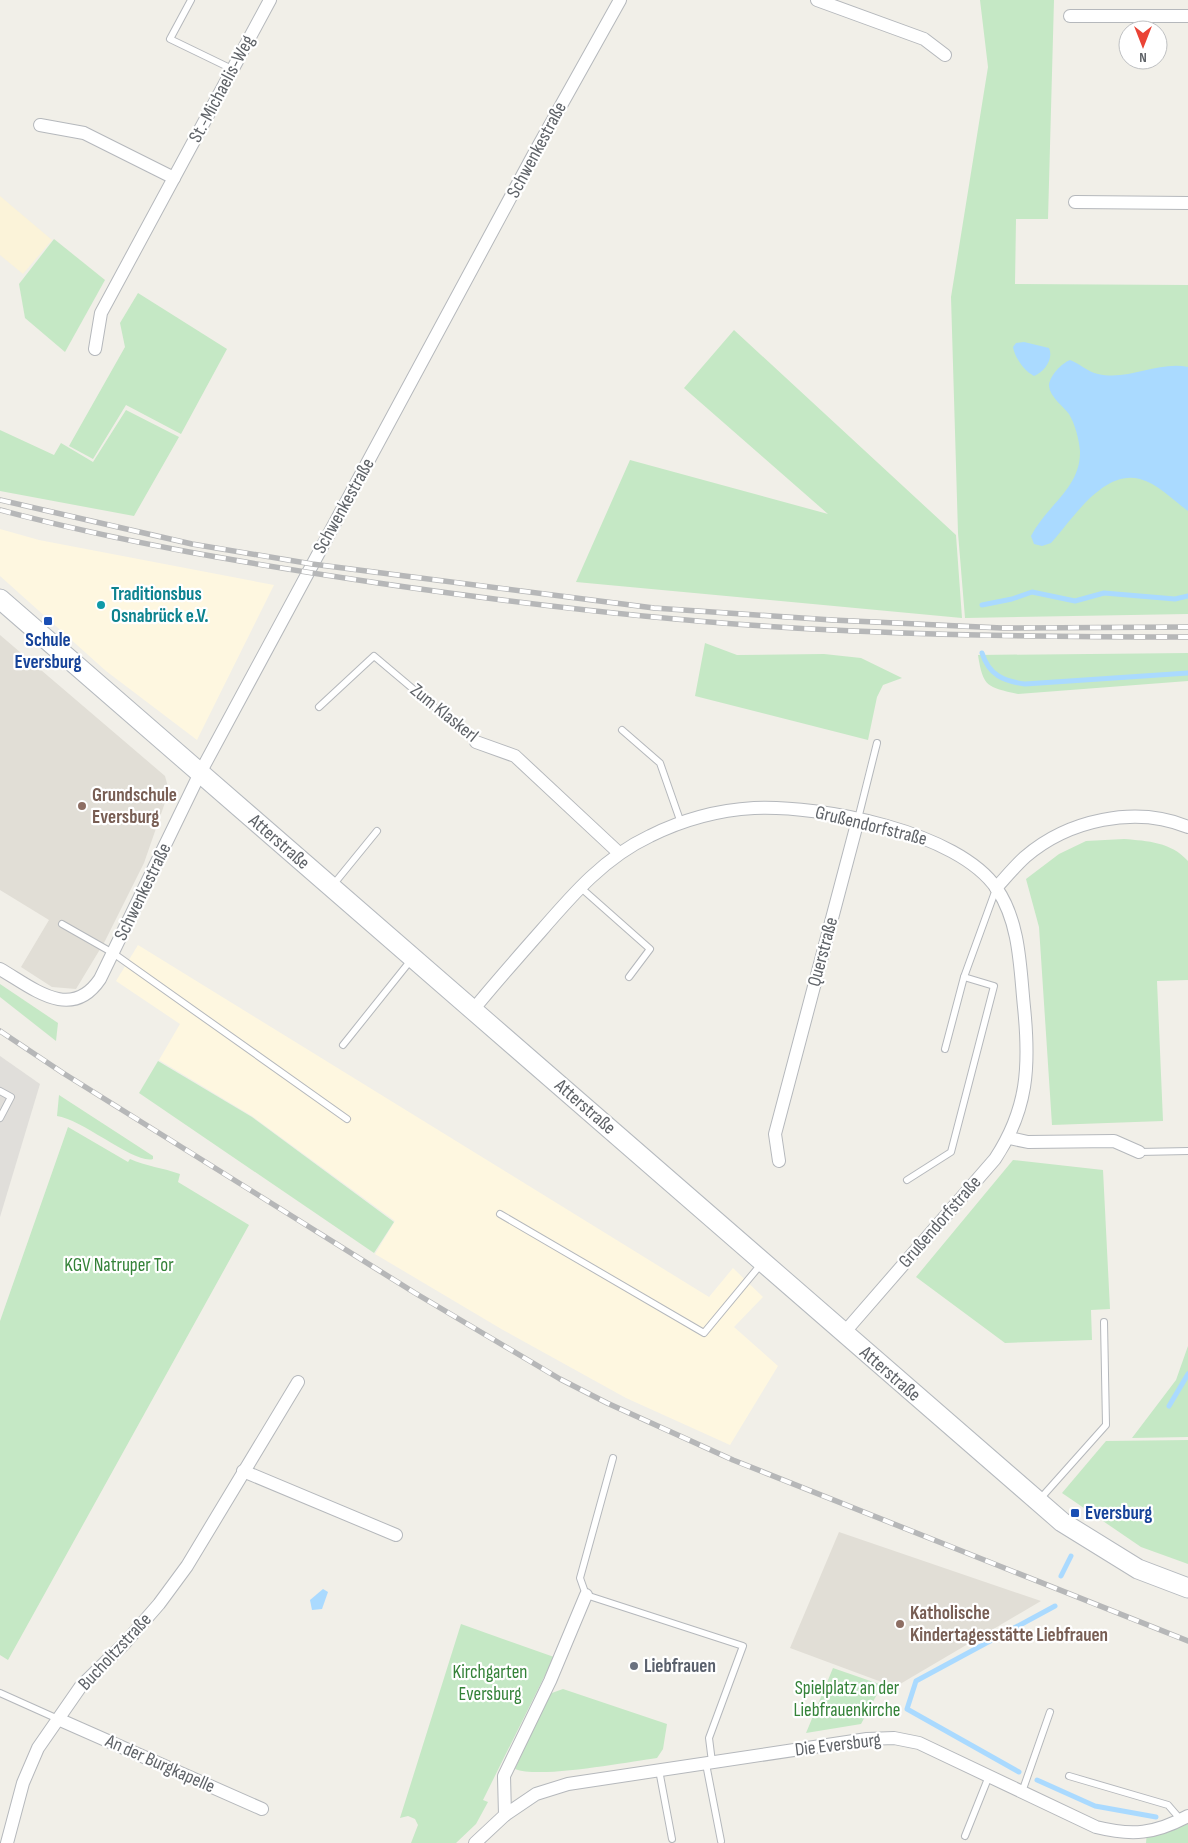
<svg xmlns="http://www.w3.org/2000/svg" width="1188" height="1843" font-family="'Sofia Sans Condensed',sans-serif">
<rect width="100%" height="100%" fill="#f1efe8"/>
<!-- commercial -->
<g fill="#fef7e0">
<path d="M0 529 39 540 274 585 197 740 106 671 0 576Z"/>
<path d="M138 945 709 1297 733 1268 763 1297 734 1327 778 1366 730 1445 626 1398 503 1330 375 1254 395 1221 252 1116 159 1060 180 1024 116 981Z"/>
</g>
<!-- industrial -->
<path fill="#e0deda" d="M0 1056 40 1084 0 1217Z"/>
<!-- education -->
<g fill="#e1ded6">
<path d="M0 635 165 776 169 791 144 863 105 941 76 989 52 987 21 967 49 920 0 890Z"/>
<path d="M839 1532 1041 1601 895 1687 790 1648Z"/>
</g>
<!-- green -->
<g fill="#c5e8c5">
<path d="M980 0H1054L1048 219H1016L1015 284 1188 285V614L965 618 958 533 951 297 988 67Z"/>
<path d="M54 239 105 280 65 352 25 318 19 284Z"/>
<path d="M138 293 227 349 181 434 126 405 93 459 69 446 125 347 120 323Z"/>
<path d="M734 330 956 535 962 618 576 582 630 460 828 514 684 388Z"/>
<path d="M126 410 179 437 134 516 0 491V430L54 455 61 443 93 462Z"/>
<path d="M705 643 737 655 824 654 861 658 902 678 883 685 877 697 868 740 695 696Z"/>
<path d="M1188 653V681L1018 694C987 687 983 687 978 655Z"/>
<path d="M1124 839C1148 841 1171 842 1188 861V980L1157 981 1163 1121 1052 1125 1039 927 1026 879 1059 854 1086 841Z"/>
<path d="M0 984 58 1023 56 1041 0 997Z"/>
<path d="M158 1061 252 1117 394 1222 374 1253 139 1093Z"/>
<path d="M59 1095 153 1156V1159C136 1165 82 1119 57 1116Z"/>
<path d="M68 1127 128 1162 130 1159C146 1166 163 1168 180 1174L178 1182 249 1225 8 1660 0 1655V1321Z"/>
<path d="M1013 1160 1103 1170 1110 1309 1091 1310 1092 1340 1005 1343 916 1277Z"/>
<path d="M1188 1346V1437L1132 1438 1176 1380Z"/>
<path d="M1188 1440V1564L1141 1547 1062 1493 1106 1441Z"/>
<path d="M461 1624 554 1657 483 1800 488 1802 476 1824 456 1843H411L418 1825 415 1819 408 1816 400 1818Z"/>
<path d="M833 1668 882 1685 861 1724 806 1733Z"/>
<path d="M563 1689 667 1724 663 1749 657 1758C627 1762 540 1779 515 1769L549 1694Z"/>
<path d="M1188 1816V1843H1146L1147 1832Z"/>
</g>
<!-- sand -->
<path fill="#fbf3d9" d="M0 196 52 240 23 274 0 255Z"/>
<!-- water -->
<g fill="#aadaff">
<path d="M1024 342 1049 348C1054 359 1044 372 1034 376 1024 371 1015 358 1013 347L1016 343Z"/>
<path d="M1070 360C1079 363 1088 372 1098 374 1129 381 1158 361 1188 367V511C1173 500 1158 484 1140 479 1103 469 1072 520 1051 543L1042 546 1034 544 1031 536C1046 506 1081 488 1080 451 1079 439 1075 424 1069 414 1063 406 1050 397 1049 386 1049 376 1062 363 1070 360Z"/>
<path d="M323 1589 328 1592 322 1609 312 1610 310 1600Z"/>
</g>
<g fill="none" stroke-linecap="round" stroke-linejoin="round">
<!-- stream -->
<g stroke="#aadaff" stroke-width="5">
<path d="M982 605 1012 599 1032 592 1075 601 1104 593 1175 599 1188 596"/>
<path d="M982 653C989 675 1003 681 1025 684L1188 673"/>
<path d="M1169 1406 1188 1374"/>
<path d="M1061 1576 1071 1556"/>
<path d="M1019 1772 907 1709 916 1681 1055 1606"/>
<path d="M1037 1780 1095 1806 1156 1817"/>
</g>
<defs>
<g id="lane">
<path d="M191 0 170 39 232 69"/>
<path d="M319 707 374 656 476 742"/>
<path d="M622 730 660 763 681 823"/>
<path d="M858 819 877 743"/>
<path d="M333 885 377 831"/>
<path d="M580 887 650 949 629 977"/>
<path d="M62 924 113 953 347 1119"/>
<path d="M343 1045 411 960"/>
<path d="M945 1049 964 977 996 889"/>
<path d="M0 1091 11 1097 0 1118"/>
<path d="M1139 1152 1188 1151"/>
<path d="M907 1180 951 1152 994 986 964 977"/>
<path d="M500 1214 704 1333 762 1263"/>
<path d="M613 1458 580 1578 586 1595 743 1646 709 1738 712 1762"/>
<path d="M1040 1499 1106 1425 1104 1322"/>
<path d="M0 1693 58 1719"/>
<path d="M706 1764 721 1841"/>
<path d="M659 1770 672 1839"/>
<path d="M1069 1776 1168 1805 1181 1820"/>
<path d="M1022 1792 1050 1712"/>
<path d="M965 1836 989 1776"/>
</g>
<g id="street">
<path d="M817 0 924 39 945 55"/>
<path d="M1070 16H1188"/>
<path d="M40 125 84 133 174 178"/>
<path d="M1075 202 1188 203"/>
<path d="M95 349 101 313 270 0"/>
<path d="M476 742 515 756 619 853"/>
<path d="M996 888C1006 877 1015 866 1025 857 1068 820 1135 805 1188 827"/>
<path d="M0 969C33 988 71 1022 100 979L200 773 535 152 620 0"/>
<path d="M473 1010C495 983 518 957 541 931 573 894 605 857 650 836 682 820 719 810 754 808 820 805 958 831 997 889 1020 923 1020 968 1024 1007 1030 1066 1028 1109 995 1159L843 1334"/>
<path d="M1009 1138 1028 1142 1114 1141 1139 1152"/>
<path d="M779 1161 775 1134 858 820"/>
<path d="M243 1471 396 1535"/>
<path d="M58 1719 262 1809"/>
<path d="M505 1815 504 1776 550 1681 586 1595"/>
<path d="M7 1843 23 1783 38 1748 81 1686 125 1643 159 1604 187 1566 298 1382"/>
<path d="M475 1843 505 1815 536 1794 568 1784 867 1739 894 1738 919 1743 1096 1827C1132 1836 1155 1834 1188 1816"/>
</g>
<path id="secondary" d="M0 599 1062 1522 1138 1569 1188 1588"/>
</defs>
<!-- lane casing -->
<use href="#lane" stroke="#b5b8bc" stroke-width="8"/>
<!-- street casing -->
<use href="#street" stroke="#b5b8bc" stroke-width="14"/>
<!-- secondary casing -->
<use href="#secondary" stroke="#b6babf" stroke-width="21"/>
<!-- lane -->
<use href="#lane" stroke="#fff" stroke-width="6"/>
<!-- street -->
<use href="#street" stroke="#fff" stroke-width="12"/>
<!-- secondary -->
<use href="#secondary" stroke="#fff" stroke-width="19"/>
<defs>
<g id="rail">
<path d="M0 500 192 544 312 564 654 608 832 620 1002 628 1188 627"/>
<path d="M0 510C124 543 251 564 378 583 529 605 681 623 833 630 951 636 1070 637 1188 637"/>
<path d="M0 1031 63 1073 415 1293 560 1379 607 1403 733 1460 1188 1641"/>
</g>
</defs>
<!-- rail casing -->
<use href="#rail" stroke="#b6b7b8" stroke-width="5.5"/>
<!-- rail -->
<use href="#rail" stroke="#fff" stroke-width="4" stroke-dasharray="11" stroke-linecap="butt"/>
</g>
<!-- markers -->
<circle fill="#0f9aa8" stroke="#fff" stroke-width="2" cx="101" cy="605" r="5"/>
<g fill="#1a4fb4" stroke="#fff" stroke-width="2">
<rect x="43" y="616" width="10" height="10" rx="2.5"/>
<rect x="1070" y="1508" width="10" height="10" rx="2.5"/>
</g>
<g fill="#8d6e63" stroke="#fff" stroke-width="2">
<circle cx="82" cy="806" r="5"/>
<circle cx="900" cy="1624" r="5"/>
</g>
<circle fill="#6b7280" stroke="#fff" stroke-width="2" cx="634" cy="1666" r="5"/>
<g text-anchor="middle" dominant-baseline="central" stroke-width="4.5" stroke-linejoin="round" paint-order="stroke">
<!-- street labels -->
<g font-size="19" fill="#5f6368" stroke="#fff">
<text transform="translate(222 89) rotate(-62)">St.-Michaelis-Weg</text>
<text transform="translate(537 150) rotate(-62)">Schwenkestraße</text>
<text transform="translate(344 506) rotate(-61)">Schwenkestraße</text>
<text transform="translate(444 713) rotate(39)">Zum Klaskerl</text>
<text transform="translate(871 826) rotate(14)">Grußendorfstraße</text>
<text transform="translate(279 842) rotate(41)">Atterstraße</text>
<text transform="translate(143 892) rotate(-64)">Schwenkestraße</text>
<text transform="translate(823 952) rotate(-75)">Querstraße</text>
<text transform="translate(585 1107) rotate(41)">Atterstraße</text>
<text transform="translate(940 1222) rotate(-49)">Grußendorfstraße</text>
<text transform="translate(890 1374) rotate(41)">Atterstraße</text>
<text transform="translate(115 1652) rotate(-47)">Bucholtzstraße</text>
<text transform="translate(838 1745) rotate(-7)">Die Eversburg</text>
<text transform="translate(160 1764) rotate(24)">An der Burgkapelle</text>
</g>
<!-- culture labels -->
<g font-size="19" font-weight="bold" fill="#0d838f" stroke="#fff" text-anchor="start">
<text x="111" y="594">Traditionsbus<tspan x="111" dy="22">Osnabrück e.V.</tspan></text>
</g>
<!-- transit labels -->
<g font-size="19" font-weight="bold" fill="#164399" stroke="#fff">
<text x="48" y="640">Schule<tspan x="48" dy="22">Eversburg</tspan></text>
<text x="1085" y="1513" text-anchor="start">Eversburg</text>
</g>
<!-- education labels -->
<g font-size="19" font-weight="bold" fill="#785e54" stroke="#fff" text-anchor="start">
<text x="92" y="795">Grundschule<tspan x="92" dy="22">Eversburg</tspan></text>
<text x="910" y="1613">Katholische<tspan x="910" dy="22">Kindertagesstätte Liebfrauen</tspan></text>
</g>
<!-- park labels -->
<g font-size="19" fill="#348238" stroke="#fff">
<text x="119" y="1265">KGV Natruper Tor</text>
<text x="490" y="1672">Kirchgarten<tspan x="490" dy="22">Eversburg</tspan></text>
<text x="847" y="1688">Spielplatz an der<tspan x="847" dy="22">Liebfrauenkirche</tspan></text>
</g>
<!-- worship labels -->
<g font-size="19" font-weight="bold" fill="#5b616d" stroke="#fff" text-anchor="start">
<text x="644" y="1666">Liebfrauen</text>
</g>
</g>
<!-- north arrow -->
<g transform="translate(1143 45) rotate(180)"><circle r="24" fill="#ffffff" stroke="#bfc1c3"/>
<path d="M0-4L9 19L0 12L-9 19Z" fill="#ea4335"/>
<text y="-8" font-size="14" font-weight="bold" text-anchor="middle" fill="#5f6368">N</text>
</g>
</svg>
